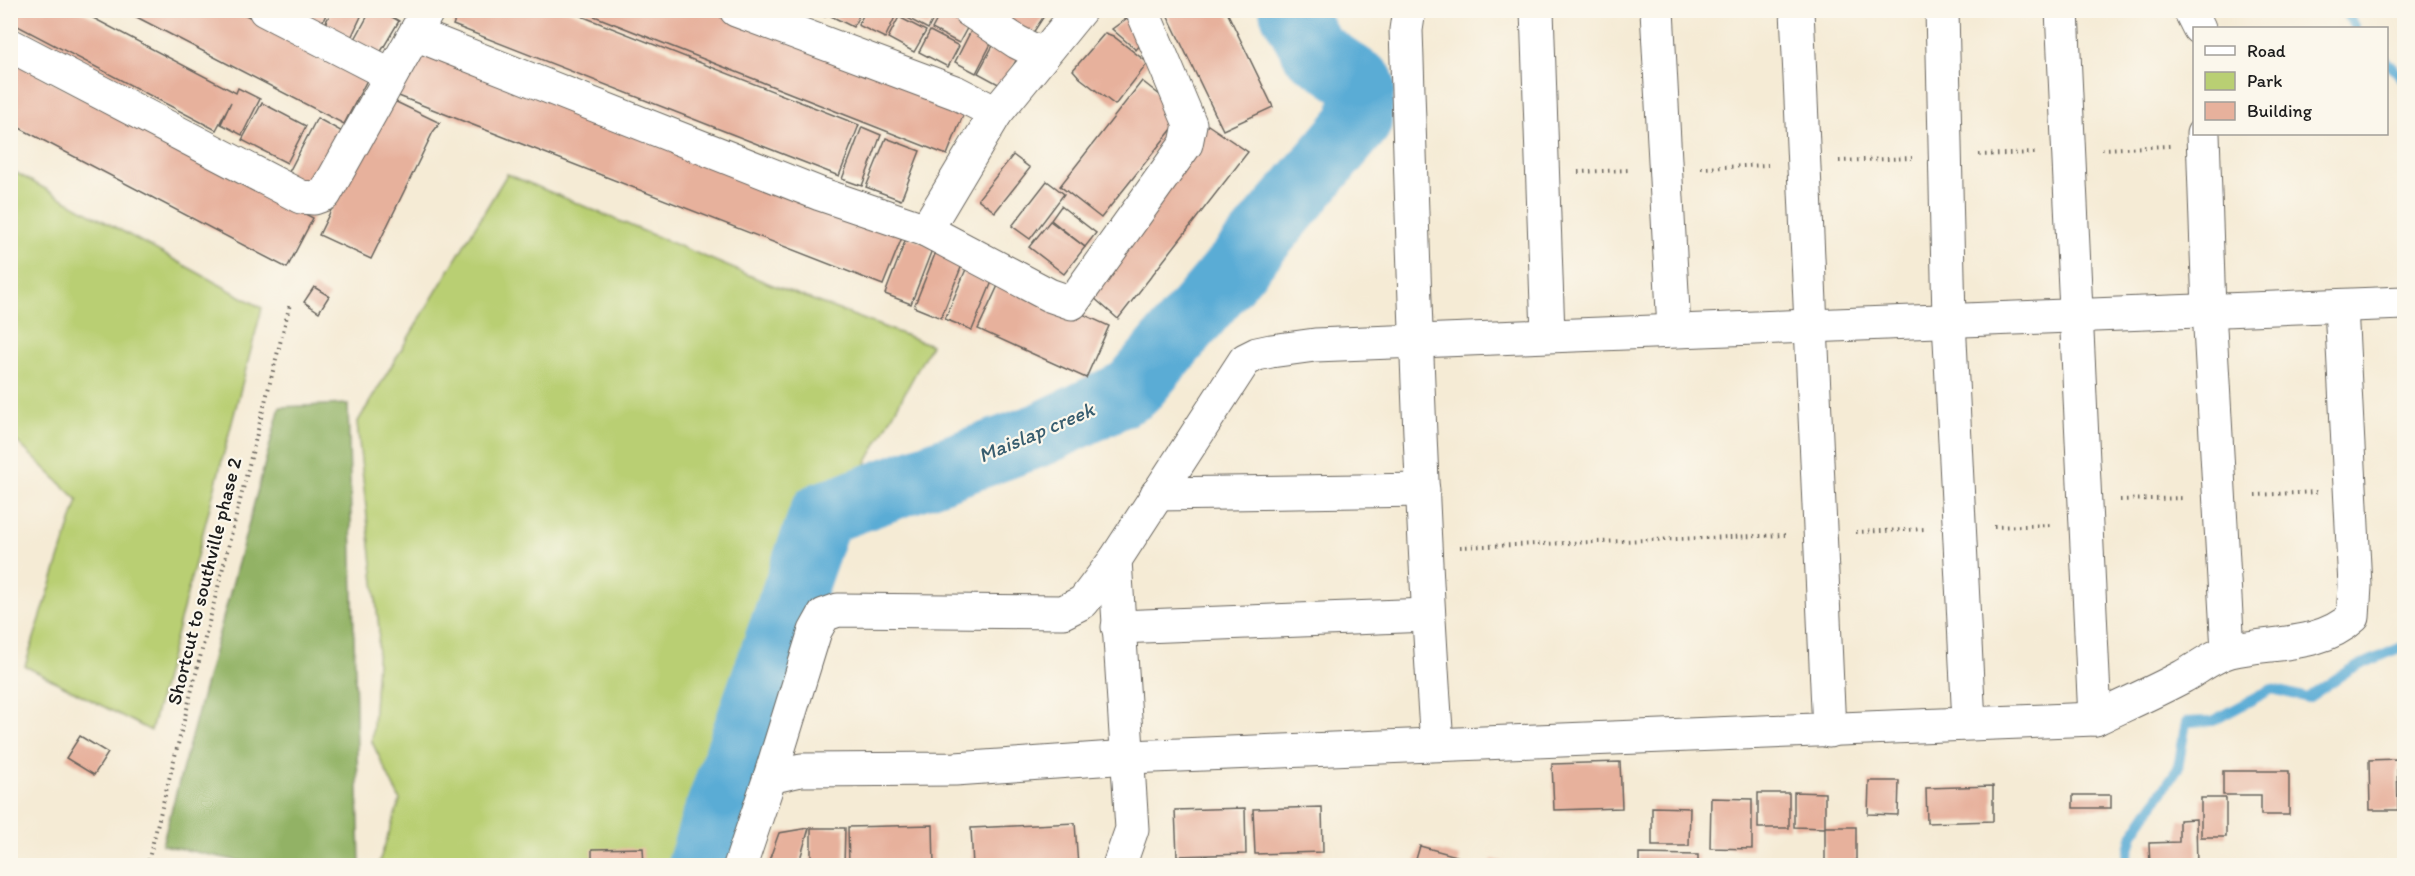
<svg xmlns="http://www.w3.org/2000/svg" width="2415" height="876" font-family="Itim,sans-serif">
<rect width="100%" height="100%" fill="#fbf7ec"/>
<filter id="ink" filterUnits="userSpaceOnUse"><feTurbulence type="fractalNoise" baseFrequency=".0167" numOctaves="2"/><feDisplacementMap in="SourceGraphic" scale="12" xChannelSelector="R" yChannelSelector="G"/><feConvolveMatrix kernelMatrix="1 2 1 2 8 2 1 2 1" color-interpolation-filters="sRGB"/></filter>
<filter id="wash" filterUnits="userSpaceOnUse"><feTurbulence type="fractalNoise" baseFrequency=".008" numOctaves="4" result="noise"/><feDisplacementMap in="SourceGraphic" scale="24" xChannelSelector="R" yChannelSelector="G"/><feGaussianBlur stdDeviation="1.35" result="paint"/><feColorMatrix in="noise" values="0 0 0 0 0 0 0 0 0 0 0 0 0 0 0 0 0 1.4 0 .05"/><feComposite in="paint" operator="in"/></filter>
<g filter="url(#wash)">
<rect width="100%" height="100%" fill="#f5ebd5"/>
<!-- green -->
<g fill="#b9cf73" stroke="#6a7648" stroke-width="1.5">
<path d="M11 170 262 308 151 731 25 666 78 500 11 436Z"/>
<path d="M507 174 770 284 931 345 777 626 738 771 709 865H378L400 800 372 742 379 629 357 423Z"/>
</g>
<!-- forest -->
<path fill="#92b265" stroke="#576740" stroke-width="1.5" d="M348 404 360 865H258L162 845 280 407Z"/>
<g fill="none" stroke-linecap="round" stroke-linejoin="round">
<!-- stream -->
<g stroke="#5aacd5" stroke-width="10">
<path d="M2349 10V17L2355 28"/>
<path d="M2386 61 2404 80"/>
<path d="M2125 866 2133 834 2178 768 2186 722 2213 721 2272 689 2308 698 2349 670 2404 646"/>
</g>
<!-- river -->
<path stroke="#5aacd5" stroke-width="64" d="M699 866 711 827 821 514 1042 434 1132 390 1360 121 1363 84 1313 50 1291 10"/>
</g>
<g id="blocks">
<!-- building -->
<g fill="#e7b19c">
<path d="M14 10H78L236 93 238 88 260 99 242 135 221 124 231 102 216 130 10 22Z"/>
<path d="M123 10H236L368 78 344 124Z"/>
<path d="M308 10H328L322 23 306 15Z"/>
<path d="M332 10H364L350 40 324 26Z"/>
<path d="M371 10H380L399 21 379 55 354 41Z"/>
<path d="M390 10H408L405 17Z"/>
<path d="M459 10H566L859 125 839 176 453 25Z"/>
<path d="M579 10H718L966 108 947 155Z"/>
<path d="M811 10H828L825 17Z"/>
<path d="M833 10H862L853 27 831 16Z"/>
<path d="M866 10H882L895 17 885 38 858 25Z"/>
<path d="M902 10H938L928 29 900 14Z"/>
<path d="M942 10H957L972 19 959 43 932 29Z"/>
<path d="M991 10H1048L1031 36Z"/>
<path d="M1165 10H1226L1273 107 1223 130Z"/>
<path d="M899 17 926 31 914 52 888 38Z"/>
<path d="M1126 19 1149 34 1136 50 1112 29Z"/>
<path d="M974 25 995 36 976 73 955 62Z"/>
<path d="M930 31 959 46 948 67 919 52Z"/>
<path d="M1105 33 1113 36 1148 63 1115 105 1080 78 1073 70Z"/>
<path d="M413 37 905 230 883 285 391 93Z"/>
<path d="M995 42 1019 55 1002 86 978 73Z"/>
<path d="M10 60 313 218 287 268 10 123Z"/>
<path d="M1142 81 1184 114 1101 218 1060 186Z"/>
<path d="M388 98 440 123 433 132 371 259 319 235 381 107Z"/>
<path d="M262 103 306 126 287 163 242 140Z"/>
<path d="M317 118 348 135 320 190 288 174Z"/>
<path d="M1208 125 1248 152 1118 319 1084 289Z"/>
<path d="M862 127 881 135 862 186 842 179Z"/>
<path d="M886 138 920 151 901 200 866 187Z"/>
<path d="M1013 155 1030 168 995 212 978 199Z"/>
<path d="M1047 181 1064 194 1030 239 1012 226Z"/>
<path d="M1061 206 1096 233 1085 247 1051 220Z"/>
<path d="M1050 221 1085 247 1064 274 1029 247Z"/>
<path d="M907 236 933 247 911 304 885 294Z"/>
<path d="M937 249 964 260 941 318 914 307Z"/>
<path d="M969 262 996 272 972 330 945 319Z"/>
<path d="M1002 277 1109 326 1086 378 978 329Z"/>
<path d="M314 287 329 296 319 312 304 302Z"/>
<path d="M80 736 108 753 94 775 66 758Z"/>
<path d="M2397 759 2398 810H2370L2369 760Z"/>
<path d="M1620 762 1622 808 1554 810 1552 764Z"/>
<path d="M2223 771H2289V815H2261V795H2223Z"/>
<path d="M1869 781H1899L1898 815 1868 814Z"/>
<path d="M1993 786V821L1927 823 1926 788Z"/>
<path d="M1794 792 1825 793V827H1856V866H1825V828L1794 827Z"/>
<rect x="1758" y="793" width="31" height="35"/>
<rect x="2073" y="795" width="38" height="13"/>
<path d="M1711 798 1752 799V849L1710 848Z"/>
<rect x="2201" y="798" width="25" height="39"/>
<path d="M1322 807 1323 852 1255 854 1253 809Z"/>
<path d="M1652 807 1690 808 1689 846H1652Z"/>
<path d="M1245 808 1246 854 1177 856 1175 810Z"/>
<path d="M2196 819 2197 866H2150L2149 843 2179 842V820Z"/>
<path d="M1075 823 1078 866H973L971 828Z"/>
<path d="M933 825 934 866H849L848 827Z"/>
<path d="M809 828 798 866H767L779 833Z"/>
<path d="M811 828H845L844 866H811Z"/>
<path d="M1420 846 1460 857 1458 866H1414Z"/>
<path d="M643 848 644 866H592V849Z"/>
<path d="M1639 854 1698 855V866H1639Z"/>
<path d="M1492 859 1516 865V866H1491Z"/>
<rect x="2285" y="860" width="42" height="6"/>
</g>
</g>
</g>
<g filter="url(#ink)">
<use href="#blocks" fill-opacity="0" stroke="#68645d" stroke-width="1.5"/>
<g fill="none" stroke-linecap="round" stroke-linejoin="round">
<defs>
<g id="minor">
<path d="M265 10 391 75"/>
<path d="M736 10 957 93 996 113"/>
<path d="M969 10 1017 42 1043 55"/>
<path d="M1409 10 1406 30C1414 268 1420 507 1437 744"/>
<path d="M1537 10 1548 335"/>
<path d="M1657 10 1674 330"/>
<path d="M1797 10 1829 731"/>
<path d="M1942 10 1949 320 1969 723"/>
<path d="M2062 10 2095 719"/>
<path d="M2190 10 2199 28"/>
<path d="M415 34 820 194 926 230 996 113 1080 10"/>
<path d="M10 45 301 197 314 198 325 194 428 10"/>
<path d="M2203 134 2209 310 2228 651"/>
<path d="M926 230 1049 295 1072 303 1186 144 1190 124 1142 10"/>
<path d="M1157 494 1423 490"/>
<path d="M1115 560 1132 829 1119 866"/>
<path d="M1118 627 1428 615"/>
<path d="M770 777 801 770 955 769 1129 757 2095 719C2124 705 2154 692 2182 677 2197 669 2214 655 2231 651 2270 642 2321 647 2353 617L2355 586 2341 306"/>
<path d="M740 866 770 777 815 631 824 615 838 610 1063 612 1083 602 1115 560 1245 360 1257 354 1271 351 1315 345 2404 303"/>
</g>
</defs>
<!-- minor casing -->
<use href="#minor" stroke="#68645d" stroke-width="35"/>
<!-- path -->
<g stroke="#68645d" stroke-width="4" stroke-dasharray="1.5 4.5" stroke-linecap="butt">
<path d="M2102 149 2170 146"/>
<path d="M1979 155 2035 153"/>
<path d="M1839 161 1912 158"/>
<path d="M1701 168 1768 165"/>
<path d="M1578 172 1630 170"/>
<path d="M2255 495 2317 492"/>
<path d="M2120 500 2185 498"/>
<path d="M1994 527 2052 525"/>
<path d="M1856 532 1926 529"/>
<path d="M1460 547 1785 535"/>
<path d="M2240 863V866"/>
<path d="M147 866 290 304"/>
</g>
<!-- minor -->
<use href="#minor" stroke="#fff" stroke-width="33"/>
</g>
</g>
<g text-anchor="middle" dominant-baseline="central" stroke-width="4.5" stroke-linejoin="round" paint-order="stroke">
<!-- street labels -->
<g font-size="20" fill="#1c1c1c" stroke="#fbf7ec">
<text transform="translate(204 581) rotate(-76)">Shortcut to southville phase 2</text>
</g>
<!-- water labels -->
<g font-size="21" font-style="italic" fill="#385d6f" stroke="#fbf7ec">
<text transform="translate(1036 432) rotate(-23)">Maislap creek</text>
</g>
</g>
<!-- margin -->
<rect width="2415" height="876" fill="none" stroke="#fbf7ec" stroke-width="36"/>
<!-- legend -->
<rect x="2193" y="27" width="195" height="108" fill="#fbf7ec" stroke="#a29f99" stroke-width="1.5"/>
<rect x="2205" y="46" width="30" height="9" fill="#ffffff" stroke="#a29f99" stroke-width="1.5"/>
<text x="2247" y="57" font-size="18" fill="#1c1c1c">Road</text>
<rect x="2205" y="72" width="30" height="18" fill="#b9cf73" stroke="#a29f99" stroke-width="1.5"/>
<text x="2247" y="87" font-size="18" fill="#1c1c1c">Park</text>
<rect x="2205" y="102" width="30" height="18" fill="#e7b19c" stroke="#a29f99" stroke-width="1.5"/>
<text x="2247" y="117" font-size="18" fill="#1c1c1c">Building</text>
</svg>
